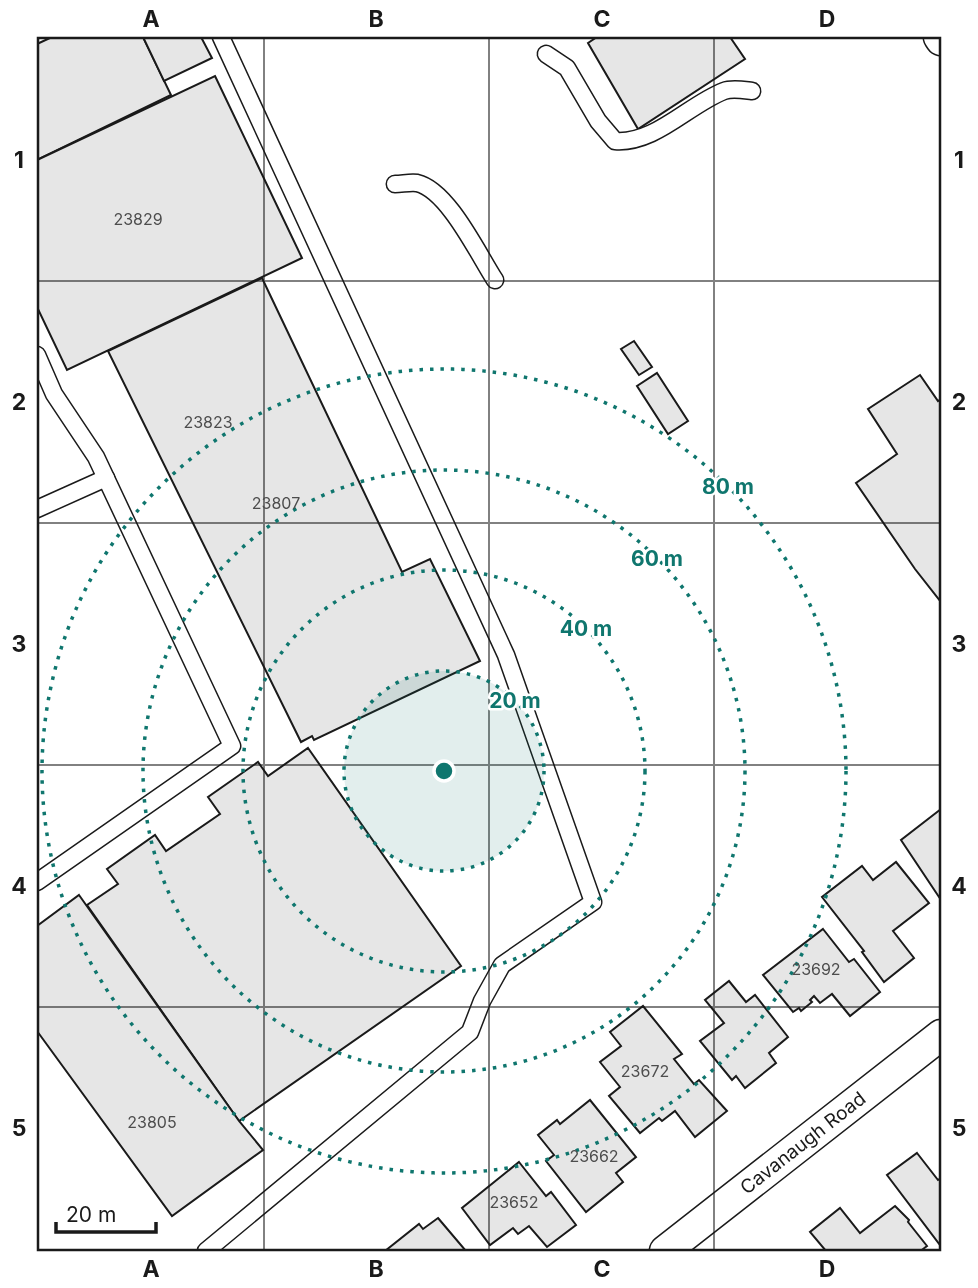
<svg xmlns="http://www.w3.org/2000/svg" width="978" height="1288" font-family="Inter,sans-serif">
<rect width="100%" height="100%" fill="#fff"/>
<!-- building -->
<g fill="#e6e6e6" stroke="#1a1a1a" stroke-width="2">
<path d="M52 37H143L171 95 37 160V44Z"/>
<path d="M143 37H201L212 58 164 81Z"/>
<path d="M597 37H730L745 59 638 129 588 43Z"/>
<path d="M215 76 302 258 67 370 37 307V160Z"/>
<path d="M262 278 402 572 430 559 480 661 314 740 312 736 301 742 108 351Z"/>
<path d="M634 341 652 367 639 375 621 349Z"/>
<path d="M657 373 688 421 668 434 637 386Z"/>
<path d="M920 375 938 401 941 399V602L915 569 856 483 897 454 868 409Z"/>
<path d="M308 748 461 966 239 1121 87 905 118 884 107 869 155 835 166 851 220 814 208 797 258 762 268 776Z"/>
<path d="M941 809V895L939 897 901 840Z"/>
<path d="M896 862 929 903 893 931 914 958 884 982 862 952 864 951 822 897 862 866 873 880Z"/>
<path d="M79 895 239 1121 263 1150 172 1216 37 1031V926Z"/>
<path d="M823 929 849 962 854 959 880 992 850 1016 832 994 820 1003 814 996 810 1000 812 1002 801 1011 799 1008 793 1012 763 975Z"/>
<path d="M729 981 746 1002 755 995 788 1037 769 1053 776 1063 745 1088 736 1076 732 1080 700 1041 724 1023 705 1000Z"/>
<path d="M643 1006 682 1054 674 1059 694 1084 699 1080 727 1111 695 1137 675 1111 662 1121 659 1118 640 1133 609 1096 620 1087 600 1062 621 1046 610 1032Z"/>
<path d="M590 1100 636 1157 616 1173 623 1182 586 1212 546 1161 554 1155 538 1135 557 1120 560 1124Z"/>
<path d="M917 1153 938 1180 941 1178 940 1245 887 1175Z"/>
<path d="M519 1162 546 1196 551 1192 576 1225 547 1247 529 1226 518 1234 513 1228 490 1245 462 1208Z"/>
<path d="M895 1206 909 1220 908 1222 927 1246 923 1249 925 1251H826L810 1232 840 1208 860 1233Z"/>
<path d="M438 1218 466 1251H385L419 1224 423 1229Z"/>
</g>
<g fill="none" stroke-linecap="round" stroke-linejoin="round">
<defs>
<g id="service">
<path d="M546 54 567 68 598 121 615 141C655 144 688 105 724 91 732 88 743 90 752 91"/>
<path d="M395 184C402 184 410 182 417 183 448 190 478 254 495 280"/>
<path d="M37 355 54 394 96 457 232 746 37 882"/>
<path d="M37 509 106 478"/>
<path d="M206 1251 470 1032 482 1001 502 965 593 902 506 655 221 37"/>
</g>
<g id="minor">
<path d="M939 37 941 40"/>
<path d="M665 1251 941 1035"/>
</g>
</defs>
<!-- service casing -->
<use href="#service" stroke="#1a1a1a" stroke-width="19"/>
<!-- minor casing -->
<use href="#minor" stroke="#1a1a1a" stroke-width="33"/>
<!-- service -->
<use href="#service" stroke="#fff" stroke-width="16"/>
<!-- minor -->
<use href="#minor" stroke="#fff" stroke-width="30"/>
</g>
<!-- grid -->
<path fill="none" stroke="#1a1a1a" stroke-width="2" stroke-opacity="0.55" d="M264 37V1251M489 37V1251M714 37V1251M37 281H941M37 523H941M37 765H941M37 1007H941"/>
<!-- distance rings -->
<circle cx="444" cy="771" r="100" fill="#0f766e" fill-opacity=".12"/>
<g fill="none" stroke="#0f766e" stroke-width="3.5" stroke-dasharray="3.5 7">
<circle cx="444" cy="771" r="100"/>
<circle cx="444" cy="771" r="201"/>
<circle cx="444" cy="771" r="301"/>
<circle cx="444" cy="771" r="402"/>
</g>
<g text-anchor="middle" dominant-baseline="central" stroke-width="5" stroke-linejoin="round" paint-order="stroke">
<!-- number labels -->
<g font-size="16" fill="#4d4d4d">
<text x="138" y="219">23829</text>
<text x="208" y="422">23823</text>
<text x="276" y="503">23807</text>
<text x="816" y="969">23692</text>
<text x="645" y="1071">23672</text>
<text x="152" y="1122">23805</text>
<text x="594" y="1156">23662</text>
<text x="514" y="1202">23652</text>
</g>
<!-- street labels -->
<g font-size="19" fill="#1a1a1a" stroke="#fff">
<text transform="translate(803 1143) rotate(-38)">Cavanaugh Road</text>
</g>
</g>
<circle cx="444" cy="771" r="10" fill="#0f766e" stroke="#fff" stroke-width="3.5"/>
<g font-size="21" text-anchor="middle" font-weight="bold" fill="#0f766e" stroke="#fff" stroke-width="5" stroke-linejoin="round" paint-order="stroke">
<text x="728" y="494">80 m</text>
<text x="657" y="566">60 m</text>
<text x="586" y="636">40 m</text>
<text x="515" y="708">20 m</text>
</g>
<!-- border -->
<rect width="978" height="1288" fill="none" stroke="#ffffff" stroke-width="77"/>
<!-- scale -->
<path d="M56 1222v10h100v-10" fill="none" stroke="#1a1a1a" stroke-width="3.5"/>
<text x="66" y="1222" font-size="21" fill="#1a1a1a" stroke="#ffffff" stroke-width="5" paint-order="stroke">20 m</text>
<rect x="38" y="38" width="902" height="1212" fill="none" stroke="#1a1a1a" stroke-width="2.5"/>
<g font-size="23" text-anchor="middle" font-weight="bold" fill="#1a1a1a">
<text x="151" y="27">A</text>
<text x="376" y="27">B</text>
<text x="602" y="27">C</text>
<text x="827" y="27">D</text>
<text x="19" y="168">1</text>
<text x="959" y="168">1</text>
<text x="19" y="410">2</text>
<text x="959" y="410">2</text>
<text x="19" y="652">3</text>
<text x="959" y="652">3</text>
<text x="19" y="894">4</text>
<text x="959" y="894">4</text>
<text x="19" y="1136">5</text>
<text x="959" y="1136">5</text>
<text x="151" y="1277">A</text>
<text x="376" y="1277">B</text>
<text x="602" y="1277">C</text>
<text x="827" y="1277">D</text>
</g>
</svg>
